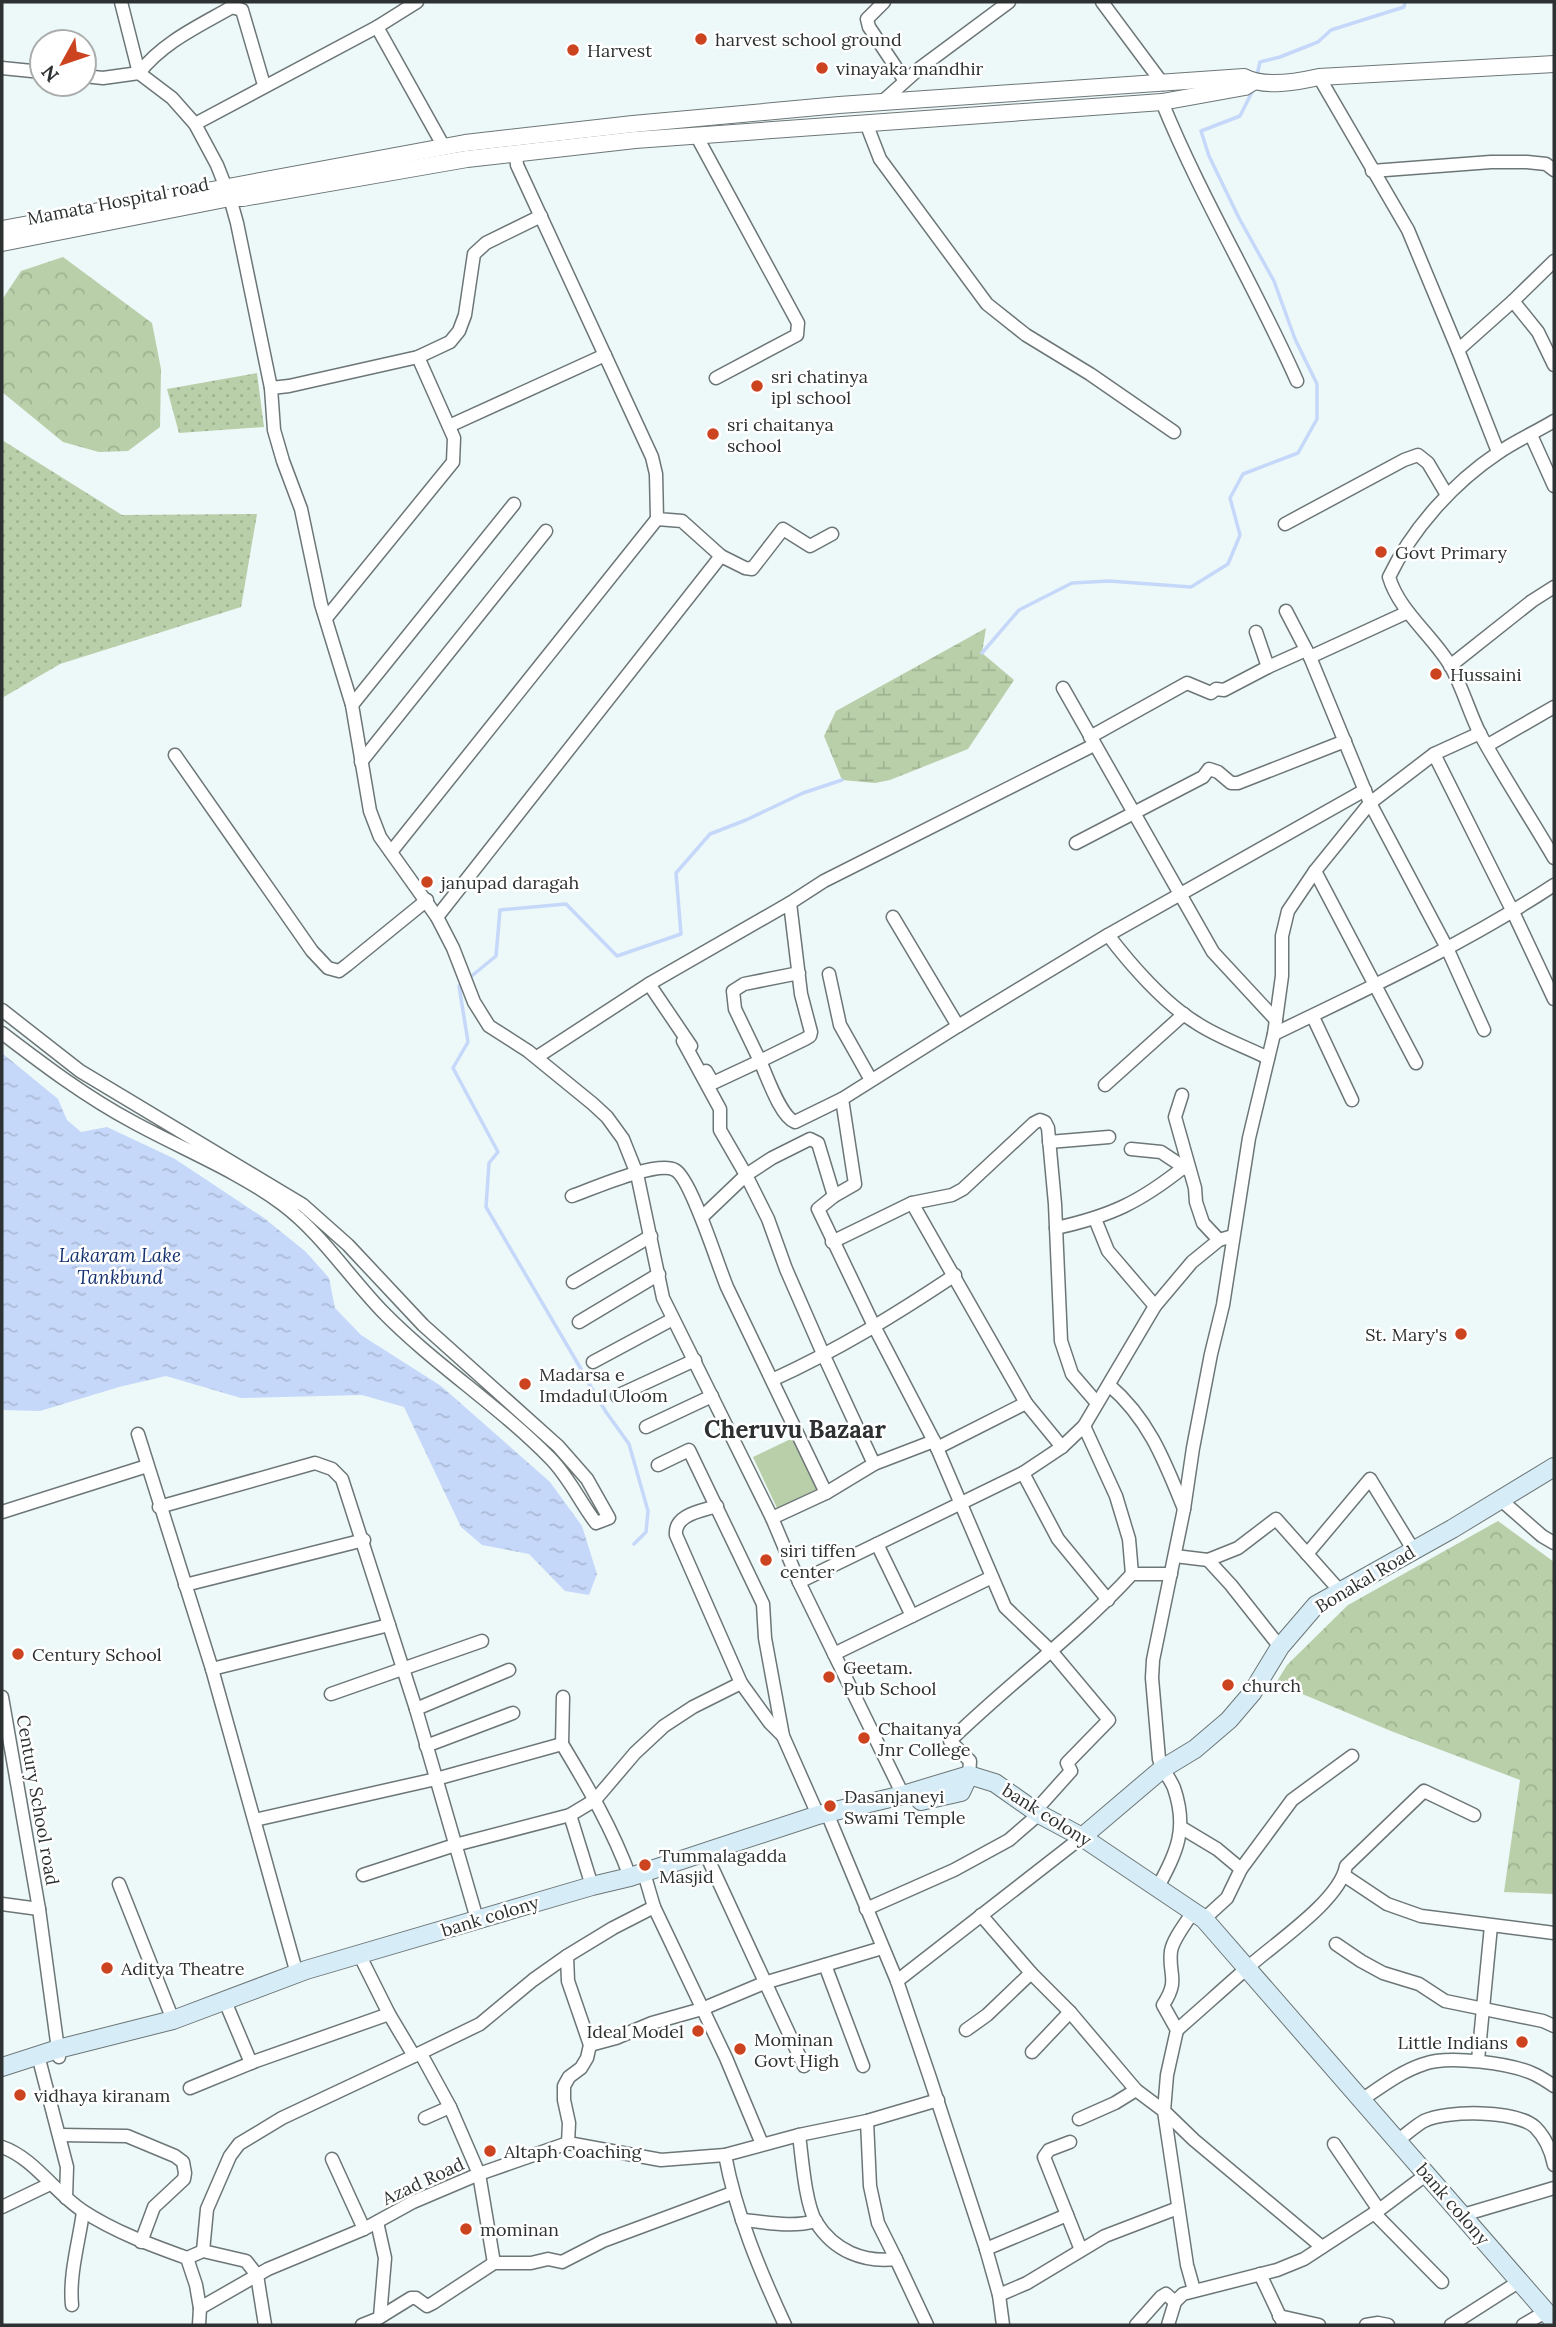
<svg xmlns="http://www.w3.org/2000/svg" width="1556" height="2327" font-family="Lora,serif">
<defs>
<pattern id="grass-dots" width="8" height="8" patternUnits="userSpaceOnUse" patternTransform="scale(1.75)"><rect width="8" height="8" fill="#b9cfa9"/><path d="M2 2h.1M6 6h.1" fill="none" stroke="#9fb292" stroke-width="1.8" stroke-linecap="round"/></pattern>
<pattern id="forest-crowns" width="20" height="18" patternUnits="userSpaceOnUse" patternTransform="scale(1.75)"><rect width="20" height="18" fill="#b9cfa9"/><path d="M2 6a3 3 0 1 1 6 0M12 15a3 3 0 1 1 6 0" fill="none" stroke="#9fb292"/></pattern>
<pattern id="wetland-marsh" width="20" height="14" patternUnits="userSpaceOnUse" patternTransform="scale(1.75)"><rect width="20" height="14" fill="#b9cfa9"/><path d="M1 5h8M5 5V1M11 12h8M15 12V8" fill="none" stroke="#9fb292"/></pattern>
<pattern id="water-ripples" width="26" height="14" patternUnits="userSpaceOnUse" patternTransform="scale(1.75)"><rect width="26" height="14" fill="#c6d8fa"/><path d="M2 4q2-2 4 0t4 0M15 11q2-2 4 0t4 0" fill="none" stroke="#aabad7"/></pattern>
</defs>
<rect width="100%" height="100%" fill="#edf8f8"/>
<!-- grass -->
<g fill="url(#grass-dots)">
<path d="M257 373 264 427 179 433 167 389Z"/>
<path d="M2 440 122 515 257 514 241 607 60 664 2 698Z"/>
</g>
<!-- forest -->
<g fill="url(#forest-crowns)">
<path d="M63 257 152 323 161 369 160 427 128 451 99 452 63 442 2 392V300L21 271Z"/>
<path d="M1498 1521 1554 1562V1894L1504 1892 1520 1780 1391 1731 1276 1683 1287 1665 1348 1605Z"/>
</g>
<!-- wetland -->
<path fill="url(#wetland-marsh)" d="M986 628 982 653 1014 680 968 749 890 780 875 783 842 780 824 736 836 711Z"/>
<!-- park -->
<path fill="#b9cfa9" d="M797 1436 821 1487 777 1508 753 1457Z"/>
<!-- water -->
<path fill="url(#water-ripples)" d="M2 1053 58 1099 67 1120 81 1132 107 1127 175 1159 264 1218 306 1252 329 1278 335 1308 361 1335 441 1386 550 1482 582 1526 597 1574 589 1595 565 1591 529 1554 482 1545 461 1527 404 1407 362 1395 241 1398 166 1376 119 1387 40 1411 2 1410Z"/>
<g fill="none" stroke-linecap="round" stroke-linejoin="round">
<!-- stream -->
<g stroke="#c6d8fa" stroke-width="3.5">
<path d="M1257 75 1260 62 1280 57 1318 42 1331 30 1404 7 1405 2"/>
<path d="M982 653 1019 610 1072 583 1109 581 1191 587 1228 564 1240 535 1230 498 1243 474 1298 453 1317 419V384L1295 339 1274 281 1239 218 1209 156 1201 131 1240 116 1255 86"/>
<path d="M468 979 496 956 500 910 566 904 617 956 681 934 676 873 710 834 746 820 803 793 842 780"/>
<path d="M462 983 459 986 468 1042 453 1068 498 1152 489 1163 486 1207 581 1369"/>
<path d="M585 1377 606 1412 629 1444 648 1511 646 1532 634 1544"/>
</g>
<defs>
<g id="minor">
<path d="M121 2 139 73"/>
<path d="M884 2 867 19 869 27 905 81"/>
<path d="M1102 2 1163 84"/>
<path d="M377 27 444 147"/>
<path d="M2 68 42 72"/>
<path d="M139 73C163 42 199 26 232 7L242 10 264 85"/>
<path d="M84 76 103 78 139 73 172 98 195 124 217 165 230 198 237 223 271 388 274 430 283 461 301 509 321 604 352 705 370 811 380 837 437 917 453 948 474 1002 489 1026 528 1051 593 1104 607 1117 623 1139 637 1174 663 1298 772 1518 799 1582 903 1795"/>
<path d="M1319 77 1408 230 1458 350 1498 452"/>
<path d="M883 101 920 68 1009 2"/>
<path d="M1162 102C1201 198 1255 286 1297 381"/>
<path d="M866 123 880 159 987 304 1026 335 1090 374 1174 432"/>
<path d="M195 124 377 27 417 2"/>
<path d="M696 135 798 323 797 335 716 378"/>
<path d="M1372 171 1491 162H1527L1546 164 1554 170"/>
<path d="M1513 301 1538 332 1554 365"/>
<path d="M1458 350 1513 301 1554 261"/>
<path d="M271 388 289 386 418 357 450 342 459 331 465 315 474 254 486 243 541 216"/>
<path d="M1554 421C1536 432 1515 441 1498 453 1453 483 1412 529 1389 577 1399 611 1432 635 1450 665 1462 686 1469 712 1480 734 1503 776 1530 817 1554 858"/>
<path d="M449 426 605 355"/>
<path d="M1531 435 1554 486"/>
<path d="M1285 524 1404 460 1418 455 1428 463 1447 495"/>
<path d="M721 556 745 568 752 569 783 529 810 546 832 534"/>
<path d="M1286 611 1310 657 1370 803 1447 948 1484 1030"/>
<path d="M327 617 453 462 454 438 418 357"/>
<path d="M1256 632 1268 667"/>
<path d="M1310 657 1408 612"/>
<path d="M1450 666 1532 601 1554 587"/>
<path d="M1063 688 1213 952 1276 1020"/>
<path d="M352 705 514 504"/>
<path d="M1090 737 1187 683 1211 693 1216 689 1224 690 1268 667 1306 650"/>
<path d="M1488 745 1554 707"/>
<path d="M1434 754 1513 912 1554 999"/>
<path d="M175 755 312 951 328 968 339 971 347 965 427 900"/>
<path d="M361 762 546 531"/>
<path d="M1076 843 1203 777 1209 769 1218 772 1231 783H1238L1345 741"/>
<path d="M391 852 657 519"/>
<path d="M1315 871 1416 1063"/>
<path d="M437 917 721 556 682 521 657 519 656 474 652 457 517 165 516 153"/>
<path d="M893 917 958 1026 1108 935 1365 790"/>
<path d="M1108 935C1130 964 1164 1003 1195 1022 1217 1037 1244 1046 1268 1058"/>
<path d="M799 973 744 984 733 991 735 1009 760 1061 805 1039 810 1036 811 1032 801 994 790 903 824 881 1094 745"/>
<path d="M829 974 840 1025 871 1080"/>
<path d="M649 984 790 903"/>
<path d="M2 1010 80 1071 303 1205 348 1245 423 1325 558 1446 587 1479 609 1518 596 1523C580 1502 569 1477 550 1458 498 1405 435 1365 383 1312 349 1277 321 1233 282 1204 236 1170 182 1149 133 1122 86 1097 44 1065 2 1033"/>
<path d="M1313 1017 1352 1100"/>
<path d="M958 1026 842 1099 855 1184 834 1196 818 1209 875 1328 934 1441 1005 1607 1052 1652 1109 1720 1067 1763 1071 1771 1036 1810"/>
<path d="M1274 1034C1369 988 1466 943 1554 885"/>
<path d="M683 1041 720 1109V1130L746 1175 768 1219 786 1269 824 1356 874 1464"/>
<path d="M537 1057 649 984 691 1046"/>
<path d="M706 1071 713 1083 760 1061C767 1076 780 1116 795 1122L842 1099"/>
<path d="M1105 1085 1184 1014"/>
<path d="M1182 1095 1175 1117 1195 1188 1196 1202 1203 1223 1219 1240"/>
<path d="M1049 1142 1109 1137"/>
<path d="M1131 1149 1161 1152 1188 1170"/>
<path d="M572 1196C592 1189 657 1160 675 1170 691 1178 718 1266 727 1287L826 1493"/>
<path d="M912 1203 1026 1403 1062 1447"/>
<path d="M702 1217 746 1175 772 1158 810 1139 818 1143 834 1196"/>
<path d="M1095 1219 1108 1251 1155 1306"/>
<path d="M1056 1228C1111 1216 1140 1202 1184 1167"/>
<path d="M832 1242 912 1203 952 1195 963 1189 1034 1123 1040 1120 1045 1122 1048 1128 1055 1204 1061 1341 1072 1374 1097 1403"/>
<path d="M573 1282 651 1236"/>
<path d="M579 1322 659 1274"/>
<path d="M593 1362 673 1319"/>
<path d="M772 1380C838 1350 895 1315 955 1275"/>
<path d="M1109 1385C1149 1419 1165 1462 1184 1509"/>
<path d="M617 1396 695 1360"/>
<path d="M1084 1426 1116 1496 1129 1539 1132 1574"/>
<path d="M646 1427 712 1396"/>
<path d="M138 1434 212 1669 297 1974"/>
<path d="M937 1448 1026 1403"/>
<path d="M658 1465 689 1450 763 1604 765 1638 783 1736 818 1815"/>
<path d="M1023 1473 1058 1539 1108 1600"/>
<path d="M1501 1500 1542 1536 1554 1543"/>
<path d="M717 1506C702 1511 674 1514 676 1535L741 1683 770 1723 783 1736"/>
<path d="M159 1507 315 1463 332 1469 342 1479 416 1709 477 1919"/>
<path d="M2 1512 147 1466"/>
<path d="M772 1518 826 1493 874 1464 934 1441"/>
<path d="M877 1544 912 1616"/>
<path d="M1307 1554 1370 1479 1414 1551"/>
<path d="M1175 1556 1208 1560 1231 1585 1280 1647"/>
<path d="M1208 1560 1238 1548 1276 1519 1340 1591"/>
<path d="M799 1582 1023 1473 1062 1447 1084 1426 1155 1306 1192 1262 1219 1240 1233 1236"/>
<path d="M185 1585 364 1540"/>
<path d="M834 1654 992 1577"/>
<path d="M212 1669 389 1625"/>
<path d="M331 1694 482 1641"/>
<path d="M2 1697 39 1909 59 2057"/>
<path d="M416 1709 509 1670"/>
<path d="M562 1744C588 1787 613 1830 630 1877"/>
<path d="M426 1746 513 1713"/>
<path d="M969 1775 970 1761 950 1741C1009 1683 1076 1635 1132 1574H1171"/>
<path d="M827 1813 897 1981 930 2078 986 2249 999 2295 1003 2325"/>
<path d="M570 1815 592 1886"/>
<path d="M255 1820 436 1779 562 1744 563 1697"/>
<path d="M1182 1828 1217 1849 1241 1869"/>
<path d="M709 1861 804 2066"/>
<path d="M644 1873 654 1907 726 2058 762 2144"/>
<path d="M363 1875 455 1845 570 1815 595 1800 635 1753 664 1726 693 1707 741 1683"/>
<path d="M1345 1876 1387 1904 1421 1916 1554 1933"/>
<path d="M119 1884 173 2020"/>
<path d="M1158 1887C1177 1851 1188 1829 1174 1788 1170 1778 1162 1770 1159 1759L1152 1678 1153 1660 1184 1509 1193 1448 1211 1354 1223 1305 1249 1138 1274 1034 1282 976V936L1288 911 1315 871 1370 803 1434 754 1480 733"/>
<path d="M2 1904 39 1909"/>
<path d="M866 1909 954 1870 1009 1840 1039 1814"/>
<path d="M1193 1912C1186 1923 1173 1939 1171 1951 1168 1975 1180 1979 1163 2005L1177 2030 1167 2075 1164 2111 1194 2140 1322 2247"/>
<path d="M981 1915 1031 1973 1070 2012 1136 2090 1164 2111 1187 2265 1194 2290"/>
<path d="M1204 1919 1227 1898 1241 1869 1292 1800 1352 1756"/>
<path d="M1336 1944 1361 1961 1383 1973 1419 1984 1445 2001 1543 2021 1554 2026"/>
<path d="M567 1956 568 1981 590 2045 587 2058 581 2068 569 2077 564 2086V2100L569 2123 568 2143"/>
<path d="M825 1965 863 2066"/>
<path d="M897 1981 1082 1837"/>
<path d="M227 2006 251 2063"/>
<path d="M966 2030 987 2015 1031 1973"/>
<path d="M1177 2030C1200 2010 1223 1989 1246 1969 1272 1945 1340 1901 1346 1866L1424 1791 1474 1815"/>
<path d="M590 2045 616 2038 652 2023 702 2009 764 1983 882 1948"/>
<path d="M1032 2052 1070 2012"/>
<path d="M421 2054 450 2107 479 2174 494 2263"/>
<path d="M414 2056 480 2024 533 1980 567 1956 613 1928 654 1907"/>
<path d="M1478 2060 1491 1926"/>
<path d="M40 2063 67 2167 66 2198"/>
<path d="M190 2088 256 2061 389 2014"/>
<path d="M1363 2099C1382 2086 1402 2071 1424 2064 1448 2055 1512 2063 1536 2075 1542 2078 1548 2082 1554 2086"/>
<path d="M425 2118 450 2107"/>
<path d="M1079 2119 1115 2103 1136 2090"/>
<path d="M867 2121 870 2186 878 2223 896 2259"/>
<path d="M60 2135 127 2136 175 2156 183 2162 185 2173 184 2179 154 2207 141 2242"/>
<path d="M799 2135C802 2157 805 2203 816 2222 834 2251 864 2263 896 2259L927 2325"/>
<path d="M1398 2140C1407 2134 1415 2126 1424 2121 1447 2110 1516 2110 1535 2127 1546 2138 1551 2150 1554 2165"/>
<path d="M1070 2142 1049 2150 1044 2157 1081 2250"/>
<path d="M1334 2144 1379 2210"/>
<path d="M2 2147C34 2158 55 2193 83 2211 115 2232 151 2245 187 2258L203 2251 246 2261 257 2275 265 2325"/>
<path d="M725 2155C736 2214 760 2271 785 2325"/>
<path d="M332 2159 364 2229"/>
<path d="M2 2207 50 2184"/>
<path d="M1374 2213 1442 2282"/>
<path d="M1463 2215 1554 2188"/>
<path d="M742 2220C768 2222 790 2228 816 2221"/>
<path d="M377 2222 385 2258 380 2317"/>
<path d="M986 2249 1067 2215"/>
<path d="M203 2251 207 2209 230 2156 239 2144 282 2118 414 2056 389 2014 363 1962"/>
<path d="M187 2258 196 2285 200 2308"/>
<path d="M1260 2274 1284 2325"/>
<path d="M999 2295 1027 2283 1105 2236 1178 2208"/>
<path d="M72 2305C69 2274 79 2242 83 2212"/>
<path d="M1279 2316 1319 2325"/>
<path d="M199 2325 200 2308 268 2269 364 2229 413 2202 479 2174 568 2143 661 2160 725 2155 799 2135 867 2121 938 2100"/>
<path d="M362 2325 377 2319 411 2298H416L427 2306 433 2303 494 2263H531L548 2259 562 2262 603 2241 732 2193"/>
<path d="M1136 2325 1161 2297 1166 2294 1175 2302"/>
<path d="M1168 2325 1175 2302 1183 2294 1277 2270 1304 2259 1379 2210 1427 2174"/>
<path d="M1366 2325 1378 2323 1388 2325"/>
<path d="M1451 2325 1520 2281"/>
<path d="M1523 2325 1545 2312"/>
</g>
<g id="tertiary">
<path d="M2 229 465 143 633 124 839 105 1244 77C1264 88 1297 82 1319 77L1554 64"/>
<path d="M2 243 230 198H243L467 159 635 140 1162 102 1245 87 1253 82"/>
</g>
<g id="secondary">
<path d="M921 1801 961 1792 969 1775"/>
<path d="M1082 1837 1162 1769 1195 1749 1229 1720 1252 1693 1280 1647 1316 1605 1452 1529 1554 1467"/>
<path d="M2 2067 58 2049 173 2020 306 1970 592 1886 630 1877 818 1815 903 1795 969 1775 995 1783 1039 1814 1082 1837 1204 1919 1554 2321"/>
</g>
</defs>
<!-- minor casing -->
<use href="#minor" stroke="#6d7677" stroke-width="15"/>
<!-- tertiary casing -->
<use href="#tertiary" stroke="#6d7677" stroke-width="18"/>
<!-- secondary casing -->
<use href="#secondary" stroke="#6d7677" stroke-width="20"/>
<!-- minor -->
<use href="#minor" stroke="#fff" stroke-width="12"/>
<!-- tertiary -->
<use href="#tertiary" stroke="#fff" stroke-width="16"/>
<!-- secondary -->
<use href="#secondary" stroke="#d6edf8" stroke-width="18"/>
</g>
<!-- markers -->
<g fill="#cc431f" stroke="#fff" stroke-width="2.5">
<circle cx="701" cy="39" r="7"/>
<circle cx="573" cy="50" r="7"/>
<circle cx="822" cy="68" r="7"/>
<circle cx="757" cy="386" r="7"/>
<circle cx="713" cy="434" r="7"/>
<circle cx="1381" cy="552" r="7"/>
<circle cx="1436" cy="674" r="7"/>
<circle cx="427" cy="882" r="7"/>
<circle cx="1461" cy="1334" r="7"/>
<circle cx="525" cy="1384" r="7"/>
<circle cx="766" cy="1560" r="7"/>
<circle cx="18" cy="1654" r="7"/>
<circle cx="829" cy="1677" r="7"/>
<circle cx="1228" cy="1685" r="7"/>
<circle cx="864" cy="1738" r="7"/>
<circle cx="830" cy="1806" r="7"/>
<circle cx="645" cy="1865" r="7"/>
<circle cx="107" cy="1968" r="7"/>
<circle cx="698" cy="2031" r="7"/>
<circle cx="1522" cy="2042" r="7"/>
<circle cx="740" cy="2049" r="7"/>
<circle cx="20" cy="2095" r="7"/>
<circle cx="490" cy="2151" r="7"/>
<circle cx="466" cy="2229" r="7"/>
</g>
<g text-anchor="middle" dominant-baseline="central" stroke-width="5" stroke-linejoin="round" paint-order="stroke">
<!-- poi labels -->
<g font-size="18" fill="#2d3131" stroke="#fff" text-anchor="start">
<text x="715" y="39">harvest school ground</text>
<text x="587" y="50">Harvest</text>
<text x="836" y="68">vinayaka mandhir</text>
<text x="771" y="376">sri chatinya<tspan x="771" dy="21">ipl school</tspan></text>
<text x="727" y="424">sri chaitanya<tspan x="727" dy="21">school</tspan></text>
<text x="1395" y="552">Govt Primary</text>
<text x="1450" y="674">Hussaini</text>
<text x="441" y="882">janupad daragah</text>
<text x="1447" y="1334" text-anchor="end">St. Mary's</text>
<text x="539" y="1374">Madarsa e<tspan x="539" dy="21">Imdadul Uloom</tspan></text>
<text x="780" y="1550">siri tiffen<tspan x="780" dy="21">center</tspan></text>
<text x="32" y="1654">Century School</text>
<text x="843" y="1667">Geetam.<tspan x="843" dy="21">Pub School</tspan></text>
<text x="1242" y="1685">church</text>
<text x="878" y="1728">Chaitanya<tspan x="878" dy="21">Jnr College</tspan></text>
<text x="844" y="1796">Dasanjaneyi<tspan x="844" dy="21">Swami Temple</tspan></text>
<text x="659" y="1855">Tummalagadda<tspan x="659" dy="21">Masjid</tspan></text>
<text x="121" y="1968">Aditya Theatre</text>
<text x="684" y="2031" text-anchor="end">Ideal Model</text>
<text x="754" y="2039">Mominan<tspan x="754" dy="21">Govt High</tspan></text>
<text x="1508" y="2042" text-anchor="end">Little Indians</text>
<text x="34" y="2095">vidhaya kiranam</text>
<text x="504" y="2151">Altaph Coaching</text>
<text x="480" y="2229">mominan</text>
</g>
<!-- street labels -->
<g font-size="18" fill="#2d3131" stroke="#fff">
<text transform="translate(118 201) rotate(-11)">Mamata Hospital road</text>
<text transform="translate(1365 1579) rotate(-31)">Bonakal Road</text>
<text transform="translate(38 1800) rotate(80)">Century School road</text>
<text transform="translate(1047 1815) rotate(32)">bank colony</text>
<text transform="translate(490 1916) rotate(-17)">bank colony</text>
<text transform="translate(423 2181) rotate(-25)">Azad Road</text>
<text transform="translate(1453 2204) rotate(49)">bank colony</text>
</g>
<!-- water labels -->
<g font-size="19" font-style="italic" fill="#153271" stroke="#fff">
<text x="120" y="1255">Lakaram Lake<tspan x="120" dy="22">Tankbund</tspan></text>
</g>
<!-- district labels -->
<g font-size="24" font-weight="bold" fill="#2d3131" stroke="#fff">
<text x="795" y="1429">Cheruvu Bazaar</text>
</g>
</g>
<!-- border -->
<rect width="1556" height="2327" fill="none" stroke="#2d3131" stroke-width="7"/>
<!-- north arrow -->
<g transform="translate(63 63) rotate(230)"><circle r="33" fill="#ffffff" stroke="#abadad" stroke-width="2"/>
<path d="M0-5L12 26L0 18L-12 26Z" fill="#cc431f"/>
<text y="-10" font-size="19" font-weight="bold" text-anchor="middle" fill="#2d3131">N</text>
</g>
</svg>
